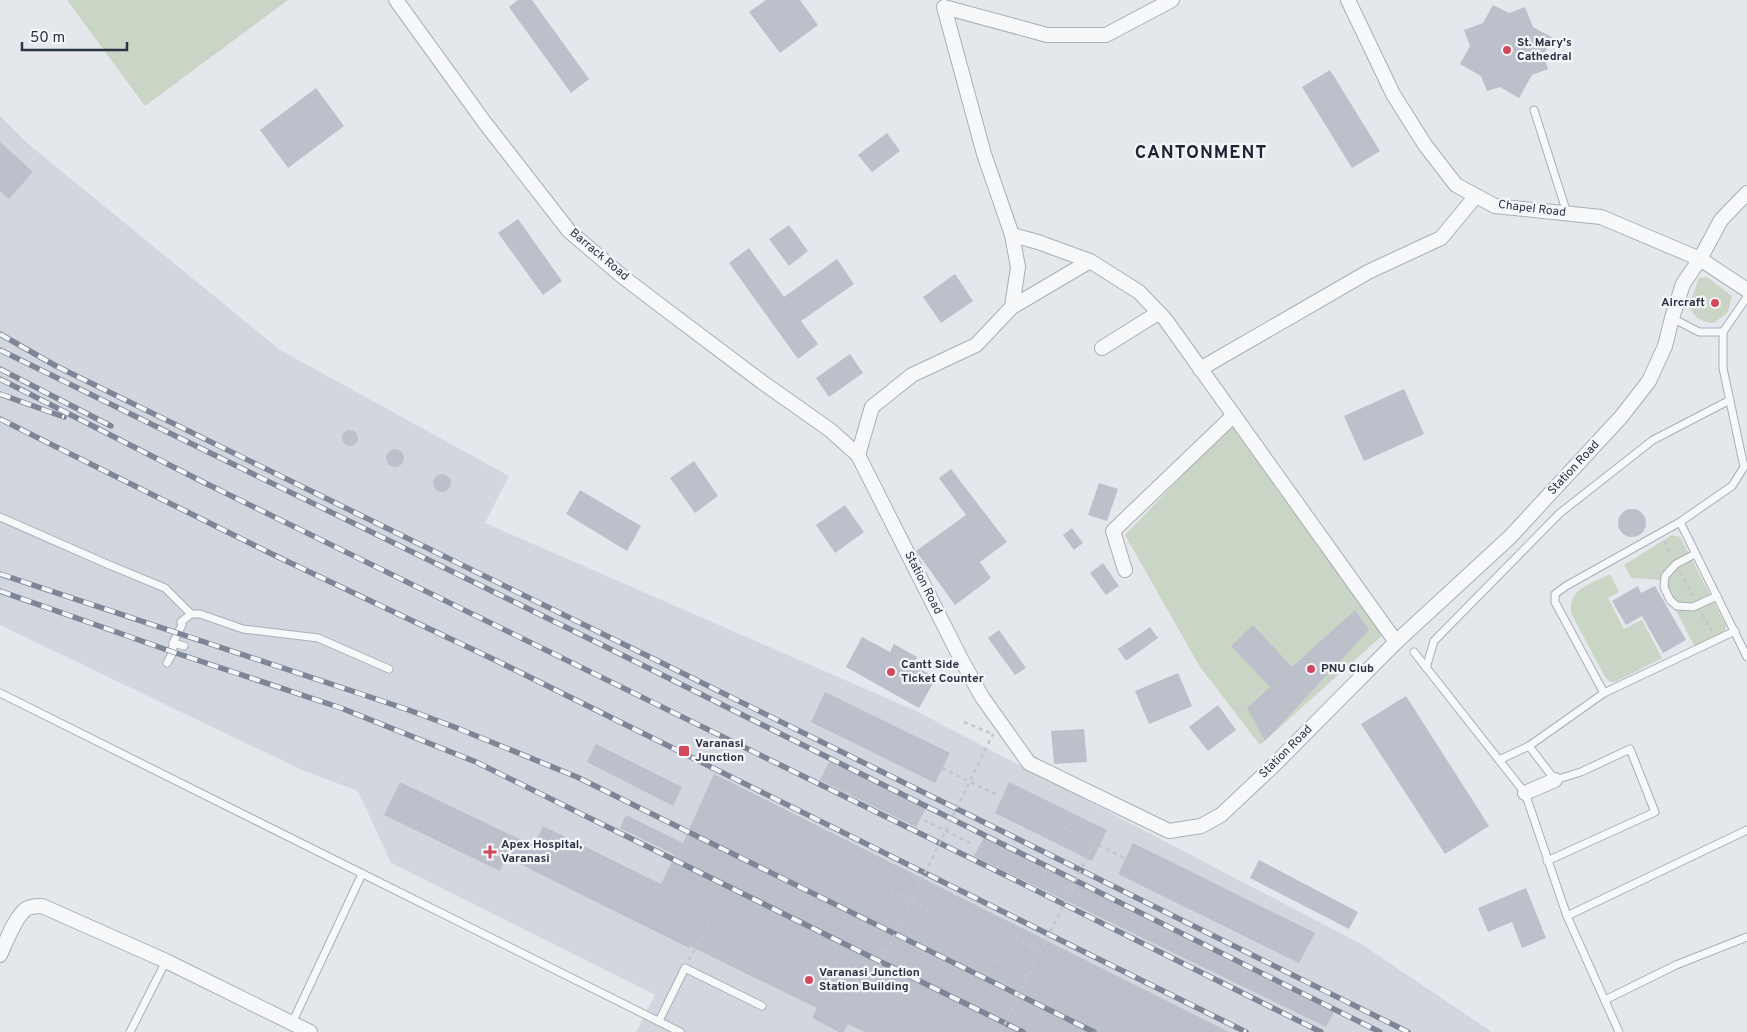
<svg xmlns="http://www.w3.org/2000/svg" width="1747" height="1032" font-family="Overpass,sans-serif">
<rect width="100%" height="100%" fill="#e4e7ec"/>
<!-- built -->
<path fill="#d2d6de" d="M0 116 27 143 280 350 509 476 485 523 916 711 1361 944 1492 1032H636L655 995 391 863 358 791 302 770 0 625Z"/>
<!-- green -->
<g fill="#c9d6c5">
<path d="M67 0H288L145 106Z"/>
<path d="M1707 277 1732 296 1728 312 1714 323C1701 322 1693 317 1689 305L1699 278Z"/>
<path d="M1233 423 1386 632 1260 745 1200 667 1125 535Z"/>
<path d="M1672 535 1680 537 1726 626 1724 633 1695 647 1660 580 1631 578 1624 565Z"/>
<path d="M1610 574 1619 592 1608 598 1624 629 1642 620 1662 658 1615 682H1610L1604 675 1571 613C1568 588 1591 584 1610 574Z"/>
</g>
<!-- building -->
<g fill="#bbc0ca">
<path d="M518 0H532L589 79 571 93 509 7Z"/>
<path d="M766 0H800L818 25 780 53 749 12Z"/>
<path d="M1493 5 1509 13 1525 7 1533 27 1553 38 1543 55 1548 69 1532 75 1519 98 1500 87 1487 91 1481 76 1460 64 1470 46 1464 30 1483 23Z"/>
<path d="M1330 70 1380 151 1352 168 1302 87Z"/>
<path d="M316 88 344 126 288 168 260 130Z"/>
<path d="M887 133 900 151 872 172 858 155Z"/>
<path d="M0 142 33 172 9 199 0 191Z"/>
<path d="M518 219 562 281 543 295 498 233Z"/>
<path d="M789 225 808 251 789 266 769 239Z"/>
<path d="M749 248 784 297 837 259 854 284 801 321 818 344 798 359 729 263Z"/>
<path d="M955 274 973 301 941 323 923 297Z"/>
<path d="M850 354 863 373 829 397 816 378Z"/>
<path d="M1404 389 1424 434 1364 461 1344 416Z"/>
<circle cx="350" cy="438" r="8"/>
<circle cx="395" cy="458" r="9"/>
<path d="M694 461 718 496 695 513 670 478Z"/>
<path d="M951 469 1007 542 980 562 991 578 955 605 916 551 966 515 939 478Z"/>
<circle cx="442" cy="483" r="9"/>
<path d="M1099 483 1118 489 1107 521 1088 515Z"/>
<path d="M580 490 641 526 627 551 566 514Z"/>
<path d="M845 505 864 532 835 553 816 525Z"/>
<circle cx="1632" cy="523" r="14"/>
<path d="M1072 528 1083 543 1074 550 1063 535Z"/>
<path d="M1103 563 1119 586 1106 595 1090 573Z"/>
<path d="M1638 586 1641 593 1655 586 1686 640 1663 653 1642 616 1626 625 1612 601Z"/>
<path d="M1355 610 1369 630 1265 741 1247 708 1270 687 1231 646 1253 625 1292 667Z"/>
<path d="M1150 627 1158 638 1126 661 1118 649Z"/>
<path d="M999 630 1026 668 1015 675 988 638Z"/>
<path d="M862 637 890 652 894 644 917 657 913 665 936 678 919 708 846 667Z"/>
<path d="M1178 673 1192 706 1149 724 1135 691Z"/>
<path d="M825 692 950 753 935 783 811 722Z"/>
<path d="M1406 696 1489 826 1445 854 1361 724Z"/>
<path d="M1218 705 1236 730 1208 751 1189 727Z"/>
<path d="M1084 729 1087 762 1054 764 1051 731Z"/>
<path d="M596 744 682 787 673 806 587 762Z"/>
<path d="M830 760 926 808 916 827 820 780Z"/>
<path d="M714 774 1229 1032H865L848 1024 844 1032H839L812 1018 817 1008 690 946 689 948 506 857 500 871 384 815 400 782 534 846 543 826 661 884 675 855 620 828 626 815 683 843Z"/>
<path d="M1009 782 1107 830 1092 861 995 813Z"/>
<path d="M984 837 1335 1010 1326 1027 974 856Z"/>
<path d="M1133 843 1315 933 1299 963 1118 874Z"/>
<path d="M1259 860 1358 912 1349 929 1250 878Z"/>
<path d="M1526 888 1546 938 1522 948 1512 922 1488 932 1478 908Z"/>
</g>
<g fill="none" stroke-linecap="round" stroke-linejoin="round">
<defs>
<g id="lane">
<path d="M1534 110 1567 213"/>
<path d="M1672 318 1699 332H1723"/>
<path d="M0 517 107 564 165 588 191 614"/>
<path d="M1680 522 1747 657"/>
<path d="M1695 554 1676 564 1665 576 1664 587 1670 600 1677 606 1693 607 1717 596"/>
<path d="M173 643 184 646"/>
<path d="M1414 652 1525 793 1567 916 1619 1032"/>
<path d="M167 663 173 652V643L182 625 181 622 191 614H200L243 629 318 638 389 669"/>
<path d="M1426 668 1434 641 1560 513 1653 440 1730 400"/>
<path d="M0 693 680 1032"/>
<path d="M1604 693 1735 631"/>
<path d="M1529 746 1555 780 1581 772 1630 749 1655 812 1547 861"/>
<path d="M1499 760 1529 746 1604 693 1555 602V594L1566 586 1680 522 1732 486 1744 467 1723 368V332L1747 297"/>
<path d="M1567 916 1747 830"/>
<path d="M1605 1000 1676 965 1747 937"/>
<path d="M659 1021 685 968 762 1006"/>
<path d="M292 1023 362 874"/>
<path d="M130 1032 166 961"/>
</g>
<g id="street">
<path d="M396 0 485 123 569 231 623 277 669 312 762 382 830 430 858 455 961 659 982 697 1029 763 1169 831 1201 826 1221 815 1272 767 1396 642 1510 537 1621 417 1649 381 1665 346 1672 318 1683 284 1700 259 1721 220 1747 193"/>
<path d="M1348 0 1393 94 1425 145 1456 185 1495 206 1601 217 1700 259 1747 290"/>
<path d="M1012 235 1038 242 1090 261 1139 292 1165 319 1396 642"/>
<path d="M1012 307 1090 261"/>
<path d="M1102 348 1158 313"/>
<path d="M1200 369 1368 272 1441 238 1476 196"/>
<path d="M858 455 872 407 912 375 976 345 1012 307 1018 267 1012 235 984 154 944 7 1047 35H1106L1172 0"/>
<path d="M1125 570 1113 531 1234 415"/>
<path d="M1525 793 1555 780"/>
<path d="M0 955C6 942 15 917 26 909 31 906 36 906 42 906L166 961 310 1032"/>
</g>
</defs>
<!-- lane casing -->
<use href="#lane" stroke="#a9aeb7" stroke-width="9"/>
<!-- street casing -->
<use href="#street" stroke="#a9aeb7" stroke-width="16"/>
<!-- path -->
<g stroke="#c2c5cb" stroke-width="2.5" stroke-dasharray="4 4" stroke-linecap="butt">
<path d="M1664 541 1672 556"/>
<path d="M1680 572 1693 596"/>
<path d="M1702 614 1712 631"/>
<path d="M964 722 990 733"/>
<path d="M942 768 997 795"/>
<path d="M924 820 972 844"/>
<path d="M1063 827 1124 858"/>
<path d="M1042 876 1103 907"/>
<path d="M883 887 937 914"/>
<path d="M1007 934 1041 951"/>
<path d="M861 939 886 952"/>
<path d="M689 960 715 910"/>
<path d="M996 960 1028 977"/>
<path d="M845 967 872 981"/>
</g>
<!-- lane -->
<use href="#lane" stroke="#f7f8fa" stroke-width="7"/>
<!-- street -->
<use href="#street" stroke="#f7f8fa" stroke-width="14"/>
<defs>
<g id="rail">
<path d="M0 334 56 366 660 662 1408 1032"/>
<path d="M0 350 596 642 1380 1032"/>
<path d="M0 369 111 426"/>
<path d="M0 379 201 481 1013 879 1321 1032"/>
<path d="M0 394 64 417"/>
<path d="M0 419 278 557 495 660 1246 1032"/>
<path d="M0 574 406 709 457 728 577 777 1094 1032"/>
<path d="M0 591 173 652 341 708 476 762 1023 1032"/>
</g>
</defs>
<!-- rail casing -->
<use href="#rail" stroke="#7d8696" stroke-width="5.5"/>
<!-- rail -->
<use href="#rail" stroke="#f4f6f9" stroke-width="4" stroke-dasharray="11" stroke-linecap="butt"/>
<!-- path-bridge -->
<g stroke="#c2c5cb" stroke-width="2.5" stroke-dasharray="4 4" stroke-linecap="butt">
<path d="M872 981 993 734"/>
<path d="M1001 1032 1094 843"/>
</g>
</g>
<!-- markers -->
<g fill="#d1495b" stroke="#f4f6f9" stroke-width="2">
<circle cx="1507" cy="50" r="5"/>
<circle cx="1715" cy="303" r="5"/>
<circle cx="1311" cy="669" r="5"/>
<circle cx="891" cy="672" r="5"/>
<rect x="678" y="745" width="12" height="12" rx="2.5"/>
<path d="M487.5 844.5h5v5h5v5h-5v5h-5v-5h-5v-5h5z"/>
<circle cx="809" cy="980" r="5"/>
</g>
<g text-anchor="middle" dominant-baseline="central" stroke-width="4.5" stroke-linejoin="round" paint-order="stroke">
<!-- poi labels -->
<g font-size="12" font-weight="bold" fill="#2b3445" stroke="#f4f6f9" text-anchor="start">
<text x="1517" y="43">St. Mary's<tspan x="1517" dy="14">Cathedral</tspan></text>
<text x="1705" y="303" text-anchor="end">Aircraft</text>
<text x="901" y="665">Cantt Side<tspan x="901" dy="14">Ticket Counter</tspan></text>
<text x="1321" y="669">PNU Club</text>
<text x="695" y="744">Varanasi<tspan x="695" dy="14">Junction</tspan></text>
<text x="501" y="845">Apex Hospital,<tspan x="501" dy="14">Varanasi</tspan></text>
<text x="819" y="973">Varanasi Junction<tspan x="819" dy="14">Station Building</tspan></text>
</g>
<!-- street labels -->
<g font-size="12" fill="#2b3445" stroke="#f4f6f9">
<text transform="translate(1532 209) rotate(7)">Chapel Road</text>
<text transform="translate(599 255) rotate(40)">Barrack Road</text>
<text transform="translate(1574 468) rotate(-47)">Station Road</text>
<text transform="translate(923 583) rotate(63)">Station Road</text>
<text transform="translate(1286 752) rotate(-45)">Station Road</text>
</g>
<!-- district labels -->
<g font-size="18" font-weight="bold" letter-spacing="1" fill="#1d2536" stroke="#f4f6f9">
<text x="1201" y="153">CANTONMENT</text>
</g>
</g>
<!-- scale -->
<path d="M22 42v8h105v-8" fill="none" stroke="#2b3445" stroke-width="2.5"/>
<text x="30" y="42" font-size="15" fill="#2b3445" stroke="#f4f6f9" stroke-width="4" paint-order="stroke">50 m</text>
</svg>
